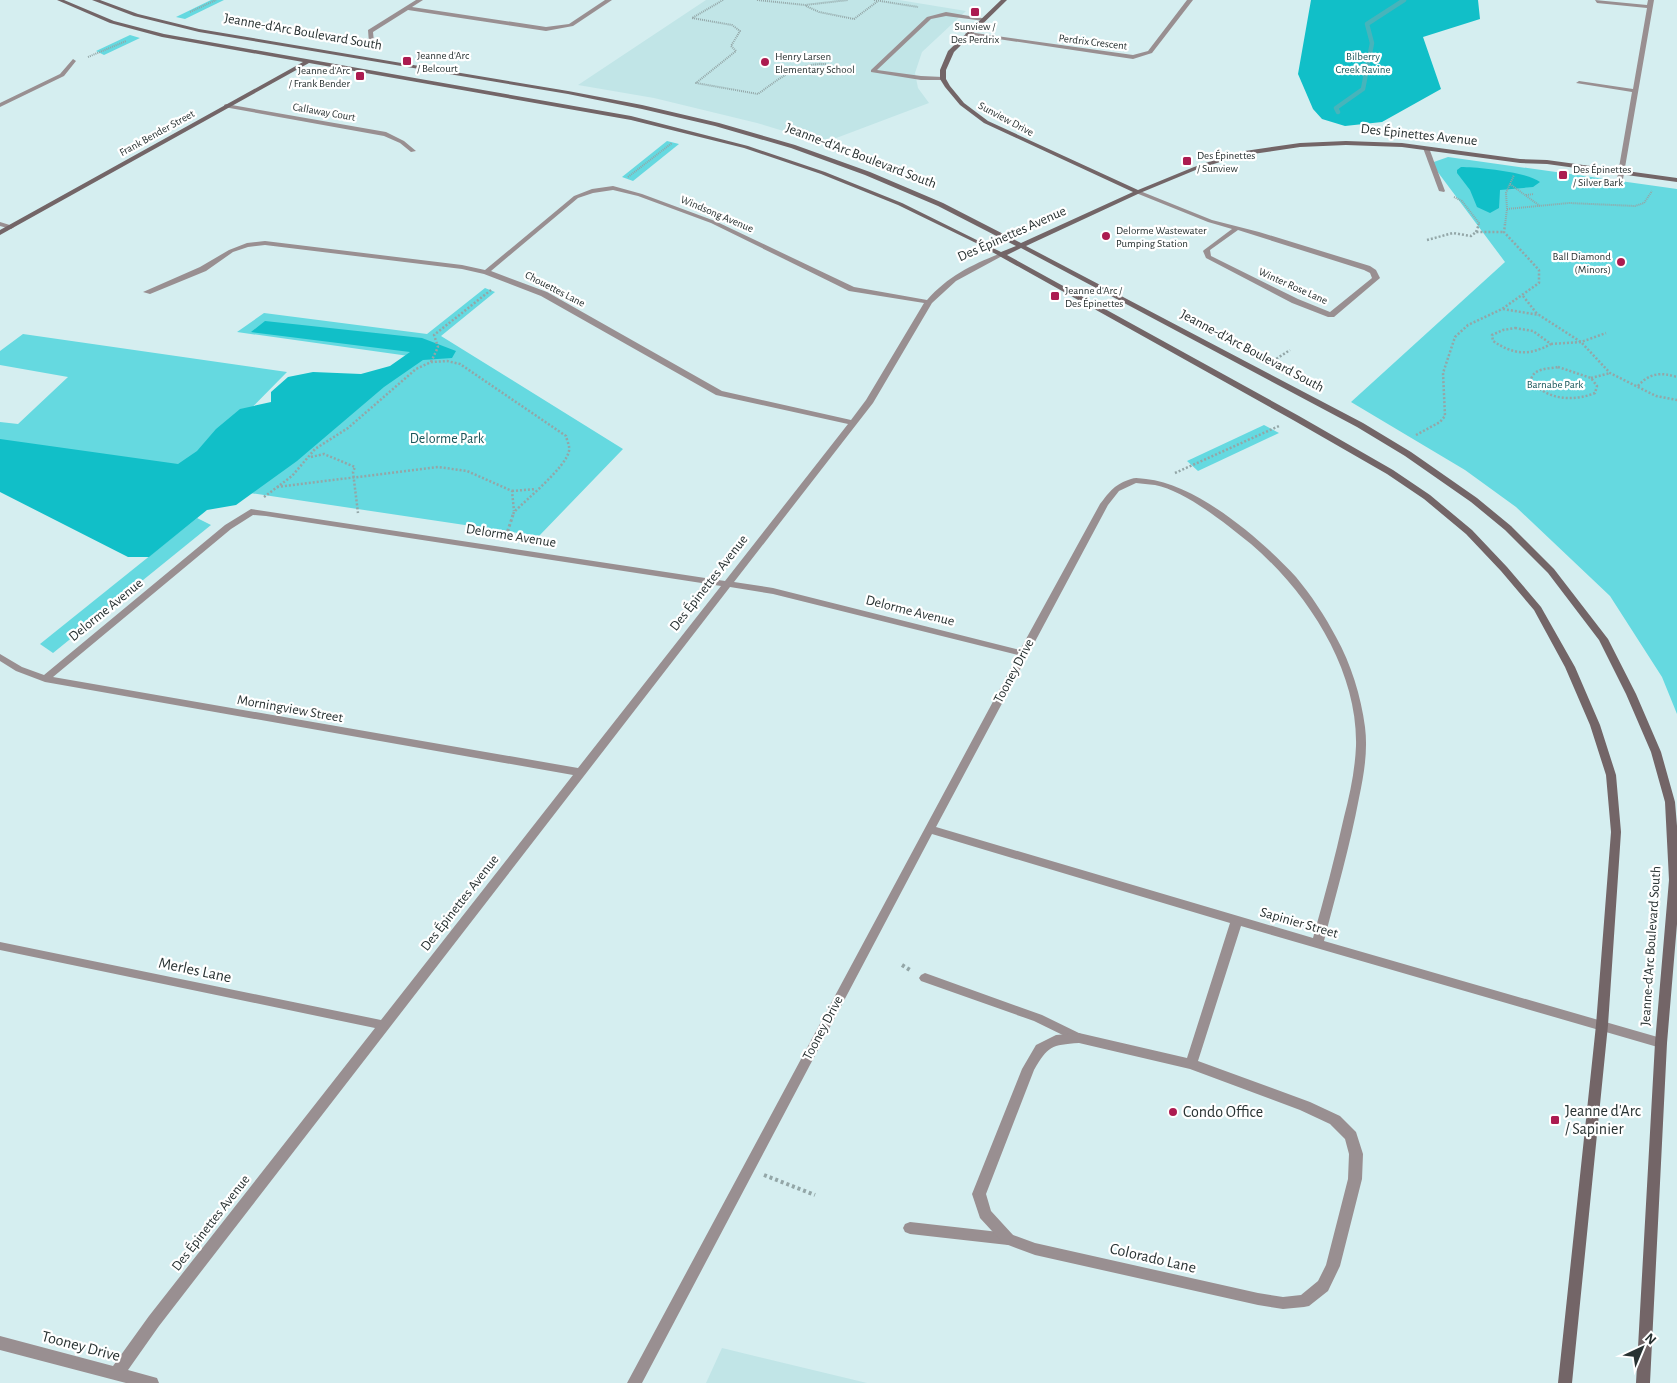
<svg xmlns="http://www.w3.org/2000/svg" width="1677" height="1383" font-family="'Alegreya Sans',sans-serif">
<rect width="100%" height="100%" fill="#d5eef0"/>
<!-- built -->
<g fill="#c1e5e7">
<path d="M706 0H899L966 11 922 52 915 73 918 88 929 103 823 143 757 123 654 98 578 85Z"/>
<path d="M722 1348 867 1383H706Z"/>
</g>
<!-- green -->
<g fill="#65d9e0">
<path d="M211 0H224L185 19 176 17Z"/>
<path d="M130 35 140 38 104 55 96 51Z"/>
<path d="M667 141 679 144 633 181 622 177Z"/>
<path d="M1448 157 1677 189V714L1662 677 1610 596 1516 507 1465 470 1351 402 1505 262 1431 163Z"/>
<path d="M485 288 495 292 441 336 623 449 539 536 250 493 416 357 237 332 264 313 427 334Z"/>
<path d="M23 334 287 372 221 439 176 469 0 443V422L18 424 68 377 0 365V351Z"/>
<path d="M1264 425 1279 433 1198 471 1187 461Z"/>
<path d="M197 518 211 525 53 653 40 644Z"/>
</g>
<!-- forest -->
<g fill="#11bfc8">
<path d="M1311 0H1478L1480 19 1423 37 1441 89 1382 122 1345 126 1322 119 1313 109 1298 74Z"/>
<path d="M1461 167C1477 167 1528 172 1540 182L1533 187 1500 190 1499 208 1490 213 1477 207 1470 190 1457 173V170Z"/>
<path d="M265 321 422 338 456 351 452 358 423 360 384 387 297 461 236 505 207 510 149 557H128L0 492V439L178 464 197 451 216 429 240 409 271 402V392L288 377 313 372 361 374 390 366 410 352 251 332Z"/>
</g>
<g fill="none" stroke-linecap="round" stroke-linejoin="round">
<!-- stream -->
<path stroke="#47b4bb" stroke-width="4.5" d="M1338 112 1336 108 1363 89 1372 43 1367 24 1404 0"/>
<!-- path-far3 -->
<g stroke="#93a6a7" stroke-width="2" stroke-dasharray="1 1" stroke-linecap="butt">
<path d="M723 0 692 18 732 25 740 31 731 46 736 51 696 83 758 94C780 78 798 63 826 64"/>
<path d="M757 0 805 5 848 0"/>
<path d="M874 0 918 7"/>
<path d="M806 6 819 12 854 19 878 1"/>
<path d="M190 12 216 0"/>
<path d="M88 57 126 41"/>
<path d="M628 177 672 143"/>
<path d="M1510 184 1540 206"/>
<path d="M1526 195 1534 194"/>
<path d="M1454 197 1462 201 1479 223 1478 225"/>
<path d="M1507 209 1569 203 1635 206 1644 203 1652 191"/>
<path d="M1505 225 1507 209 1506 193 1514 175"/>
</g>
<!-- path-far2 -->
<g stroke="#93a6a7" stroke-width="2.5" stroke-dasharray="2 2" stroke-linecap="butt">
<path d="M1476 232 1479 224"/>
<path d="M1427 240 1453 233 1471 236 1476 232H1504"/>
<path d="M1523 296 1538 315"/>
<path d="M1503 309 1539 315 1581 342 1610 373 1656 396 1677 400"/>
<path d="M1515 328 1533 331 1551 344C1529 356 1514 355 1493 341L1492 335 1503 330Z"/>
<path d="M1551 344 1581 342 1606 333"/>
<path d="M1273 361 1290 350"/>
<path d="M431 362 438 347 434 335 491 290"/>
<path d="M1558 367 1591 378 1597 386 1595 393C1573 402 1546 400 1531 380 1533 368 1548 369 1558 367Z"/>
<path d="M1591 378 1610 373"/>
<path d="M1638 386C1649 373 1661 372 1677 377"/>
<path d="M1416 435 1440 422 1445 416 1443 373 1455 337 1468 325 1502 309 1539 283V270L1504 232 1505 224"/>
<path d="M311 457 324 454 355 467 353 472 358 513"/>
<path d="M1175 473 1279 426"/>
<path d="M277 487 438 467 467 471 512 491 514 511"/>
<path d="M512 491 536 489"/>
<path d="M264 497 292 476 315 449 348 428 416 369 431 362 447 361 460 364 566 436C567 441 570 446 569 451 566 467 527 499 514 512L512 517"/>
</g>
<!-- path-far1 -->
<path stroke="#93a6a7" stroke-width="3" stroke-dasharray="2.5 2.5" stroke-linecap="butt" d="M506 536 513 515"/>
<!-- path -->
<g stroke="#93a6a7" stroke-width="4" stroke-dasharray="3 3" stroke-linecap="butt">
<path d="M902 965 910 970"/>
<path d="M764 1175 815 1195"/>
</g>
<!-- lane -->
<g fill="#998f91" fill-rule="evenodd">
<path d="M946 12 987 19 984 21 946 16 931 19 877 70 921 76 943 77 945 78V80H921L871 72V70L927 17Z"/>
<path d="M925 973 1042 1015 1083 1035 1085 1038 1083 1041 1079 1043 1075 1041 1034 1021 921 981 919 978 921 975Z"/>
<path d="M910 1222 1008 1233 1013 1235 1015 1239 1013 1243 1008 1245 910 1234 905 1232 903 1228 905 1224Z"/>
</g>
<!-- street -->
<g fill="#998f91" fill-rule="evenodd">
<path d="M416 0H423L412 7 546 27 569 24 605 0H612L573 26 546 31 408 10 373 32 374 42 369 43 368 30Z"/>
<path d="M1187 0H1193L1152 53 1133 59 965 34 968 32 1133 55 1148 51Z"/>
<path d="M1595 0 1647 5 1648 0H1654L1623 179 1620 181 1617 179 1632 92 1576 83 1579 81 1633 89 1647 8 1597 3Z"/>
<path d="M73 59 76 61 64 76 0 107V103L60 74Z"/>
<path d="M226 104 386 132 404 141 416 151 411 152 400 143 384 136 224 107V105Z"/>
<path d="M1424 147 1429 148 1445 191 1444 192 1439 191 1423 148Z"/>
<path d="M613 186 642 194 715 221 854 287 927 300C947 277 971 265 999 254L1004 255 956 281 932 303 873 403 734 582 773 588 1020 650 1100 504C1110 491 1115 484 1131 479 1136 477 1142 479 1146 479 1197 484 1262 540 1296 577 1311 595 1325 616 1336 637 1351 664 1361 696 1365 727 1368 751 1364 774 1359 798 1350 846 1336 894 1324 941L1661 1038 1665 1039 1667 1043 1665 1047 1661 1048 1241 926 1198 1061 1310 1102 1340 1116 1356 1132 1363 1154 1362 1179 1340 1266 1328 1291 1309 1306 1304 1307 1283 1309 1258 1305 1035 1255 1003 1243 980 1218 972 1194 1022 1069 1036 1045 1056 1035 1079 1033 1187 1058 1230 923 932 834 642 1383H627L1018 655 773 594 730 587 159 1326 128 1370 157 1378 159 1383H126L0 1350V1336L113 1366 149 1316 375 1028 0 950V942L381 1020 573 775 45 682 16 671 0 661V654L22 667 44 675 225 525 251 509 725 581 848 424 716 395 541 296 484 274 462 269 265 245 248 247 233 252 206 271 150 294 143 292 200 267 229 250 247 243 265 241 462 265 485 270 574 196 592 189ZM613 190 638 196 711 223 849 291 924 303 866 400 851 420 722 391 547 292 491 271 578 198 593 193ZM1136 483C1142 484 1148 484 1155 485 1186 491 1226 524 1251 544 1307 592 1358 669 1356 746 1355 770 1350 794 1344 817 1335 858 1324 898 1313 938L936 827 1108 505 1119 491ZM253 515 266 516 721 586 578 768 53 677 231 529ZM1079 1043 1190 1069 1300 1110 1330 1124 1345 1139 1349 1154 1348 1179 1326 1265 1318 1281 1301 1295 1283 1297 1258 1293 1035 1243 1013 1235 991 1211 986 1194 1034 1070C1048 1046 1051 1045 1079 1043Z"/>
<path d="M1136 191H1140L1212 220 1259 232 1370 266 1376 270 1380 278 1334 317H1328L1292 303 1206 258 1203 251 1204 250 1232 229 1208 222 1136 193ZM1238 230 1364 270 1370 273 1372 278 1330 312 1298 299 1211 256 1210 250Z"/>
<path d="M0 222 13 226 14 227 11 229 0 226Z"/>
</g>
<!-- secondary -->
<path fill="#736567" fill-rule="evenodd" d="M57 0H64L114 21 164 34 631 116 748 146 825 172 902 203 1001 252 1016 246 938 206 865 175 791 148 715 126 642 109 568 94 199 32 134 16 92 0H100L138 14 199 29 568 91 642 105 719 123 795 145 870 172 943 203 1021 243 1133 192 984 123 960 105 945 87 940 79V70L948 51 1001 0H1007L954 52 946 70V79L950 86 964 103 988 121 1138 190 1194 167 1238 152 1300 143 1346 141 1402 143 1520 159 1547 160 1677 178V182L1547 164 1520 163 1402 147 1346 145 1300 147 1239 156 1198 169 1140 193 1026 246 1363 423 1411 452 1477 498 1511 526 1554 569 1608 639 1636 694 1661 752 1675 802 1677 826V924L1667 1043 1650 1383H1636L1655 1043 1669 880 1665 802 1651 752 1626 694 1599 640 1548 573 1505 530 1471 502 1405 456 1357 427 1021 248 1007 255 1299 416 1393 470 1430 495 1472 530 1507 567 1541 607 1575 667 1600 725 1616 775 1621 832 1608 1025 1572 1383H1558L1596 1025 1611 832 1606 775 1590 725 1565 667 1534 610 1501 571 1466 534 1424 499 1387 474 1293 420 976 243 898 205 821 174 744 148 631 120 309 63 0 235V230L303 62 162 37 110 23Z"/>
</g>
<!-- markers -->
<g fill="#ac1b50" stroke="#fff" stroke-width="2">
<rect x="970" y="7" width="10" height="10" rx="2.5"/>
<rect x="402" y="56" width="10" height="10" rx="2.5"/>
<circle cx="765" cy="62" r="5"/>
<rect x="355" y="71" width="10" height="10" rx="2.5"/>
<rect x="1182" y="156" width="10" height="10" rx="2.5"/>
<rect x="1558" y="170" width="10" height="10" rx="2.5"/>
<circle cx="1106" cy="236" r="5"/>
<circle cx="1621" cy="262" r="5"/>
<rect x="1050" y="291" width="10" height="10" rx="2.5"/>
<circle cx="1173" cy="1112" r="5"/>
<rect x="1550" y="1115" width="10" height="10" rx="2.5"/>
</g>
<g text-anchor="middle" dominant-baseline="central" stroke-width="4.5" stroke-linejoin="round" paint-order="stroke">
<!-- far-poi labels -->
<g font-size="11" fill="#283232" stroke="#fff" text-anchor="start">
<text x="975" y="26" text-anchor="middle">Sunview /<tspan x="975" dy="13">Des Perdrix</tspan></text>
<text x="417" y="55">Jeanne d'Arc<tspan x="417" dy="13">/ Belcourt</tspan></text>
<text x="775" y="56">Henry Larsen<tspan x="775" dy="13">Elementary School</tspan></text>
<text x="350" y="70" text-anchor="end">Jeanne d'Arc<tspan x="350" dy="13">/ Frank Bender</tspan></text>
<text x="1197" y="155">Des Épinettes<tspan x="1197" dy="13">/ Sunview</tspan></text>
<text x="1573" y="169">Des Épinettes<tspan x="1573" dy="13">/ Silver Bark</tspan></text>
<text x="1116" y="230">Delorme Wastewater<tspan x="1116" dy="13">Pumping Station</tspan></text>
<text x="1611" y="256" text-anchor="end">Ball Diamond<tspan x="1611" dy="13">(Minors)</tspan></text>
<text x="1065" y="290">Jeanne d'Arc /<tspan x="1065" dy="13">Des Épinettes</tspan></text>
</g>
<!-- far-street labels -->
<g font-size="11" fill="#283232" stroke="#fff">
<text transform="translate(1093 42) rotate(7)">Perdrix Crescent</text>
<text transform="translate(324 112) rotate(10)">Callaway Court</text>
<text transform="translate(1006 119) rotate(28)">Sunview Drive</text>
<text transform="translate(157 133) rotate(-29)">Frank Bender Street</text>
<text transform="translate(717 214) rotate(23)">Windsong Avenue</text>
<text transform="translate(1293 286) rotate(24)">Winter Rose Lane</text>
<text transform="translate(555 289) rotate(27)">Chouettes Lane</text>
</g>
<!-- far-park labels -->
<g font-size="11" fill="#19565a" stroke="#fff">
<text x="1363" y="56">Bilberry<tspan x="1363" dy="13">Creek Ravine</tspan></text>
<text x="1555" y="384">Barnabe Park</text>
</g>
<!-- street labels -->
<g font-size="14" fill="#283232" stroke="#fff">
<text transform="translate(303 32) rotate(10)">Jeanne-d'Arc Boulevard South</text>
<text transform="translate(1419 135) rotate(6)">Des Épinettes Avenue</text>
<text transform="translate(861 156) rotate(21)">Jeanne-d'Arc Boulevard South</text>
<text transform="translate(1012 234) rotate(-24)">Des Épinettes Avenue</text>
<text transform="translate(1252 351) rotate(28)">Jeanne-d'Arc Boulevard South</text>
<text transform="translate(511 536) rotate(9)">Delorme Avenue</text>
<text transform="translate(709 583) rotate(-52)">Des Épinettes Avenue</text>
<text transform="translate(106 610) rotate(-39)">Delorme Avenue</text>
<text transform="translate(910 611) rotate(14)">Delorme Avenue</text>
<text transform="translate(1014 671) rotate(-62)">Tooney Drive</text>
<text transform="translate(290 709) rotate(10)">Morningview Street</text>
<text transform="translate(460 903) rotate(-52)">Des Épinettes Avenue</text>
<text transform="translate(1299 923) rotate(16)">Sapinier Street</text>
<text transform="translate(1651 946) rotate(-86)">Jeanne-d'Arc Boulevard South</text>
<text transform="translate(823 1028) rotate(-62)">Tooney Drive</text>
<text transform="translate(211 1223) rotate(-52)">Des Épinettes Avenue</text>
</g>
<!-- park labels -->
<g font-size="14" fill="#19565a" stroke="#fff">
<text x="447" y="439">Delorme Park</text>
</g>
<!-- near-street labels -->
<g font-size="16" fill="#283232" stroke="#fff">
<text transform="translate(195 970) rotate(12)">Merles Lane</text>
<text transform="translate(1153 1258) rotate(13)">Colorado Lane</text>
<text transform="translate(81 1346) rotate(15)">Tooney Drive</text>
</g>
<!-- near-poi labels -->
<g font-size="16" fill="#283232" stroke="#fff" text-anchor="start">
<text x="1565" y="1111">Jeanne d'Arc<tspan x="1565" dy="18">/ Sapinier</tspan></text>
<text x="1183" y="1112">Condo Office</text>
</g>
</g>
<!-- north arrow -->
<g transform="translate(1642 1348) rotate(44)" stroke="#ffffff" stroke-width="4" paint-order="stroke">
<path d="M0-4L9 19L0 12L-9 19Z" fill="#283232"/>
<text y="-8" font-size="14" font-weight="bold" text-anchor="middle" fill="#283232">N</text>
</g>
</svg>
